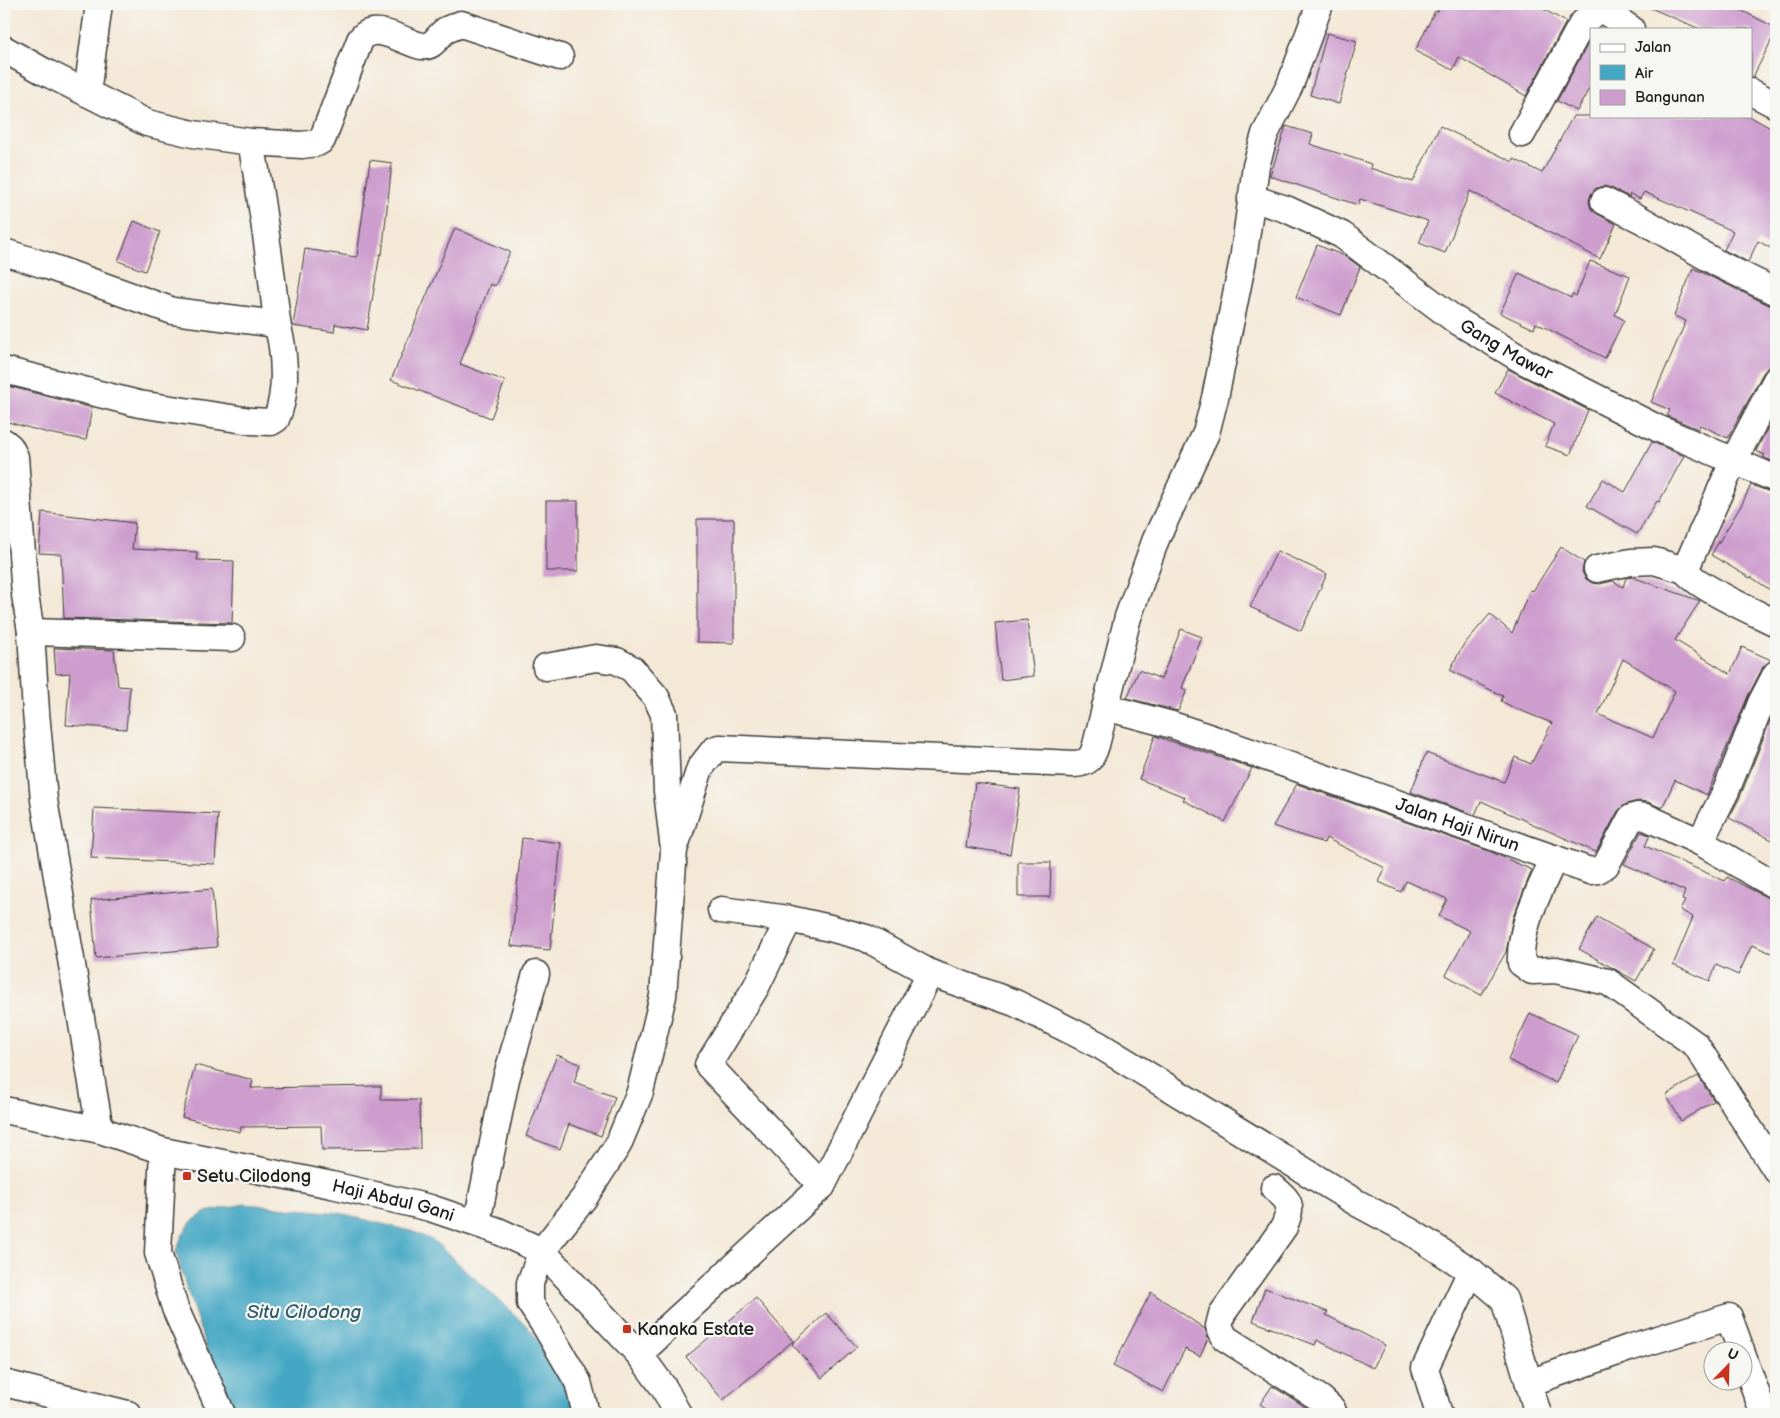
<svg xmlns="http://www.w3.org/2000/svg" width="1780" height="1418" font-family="'Balsamiq Sans',sans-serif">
<rect width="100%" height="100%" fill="#f6f6f2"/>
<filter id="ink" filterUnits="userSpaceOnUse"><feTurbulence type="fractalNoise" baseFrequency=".02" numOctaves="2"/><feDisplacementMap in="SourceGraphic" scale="10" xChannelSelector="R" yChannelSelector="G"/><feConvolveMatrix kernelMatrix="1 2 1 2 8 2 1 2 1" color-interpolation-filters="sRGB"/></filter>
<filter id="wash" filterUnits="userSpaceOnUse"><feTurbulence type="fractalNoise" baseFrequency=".0096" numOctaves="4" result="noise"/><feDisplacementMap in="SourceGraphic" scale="20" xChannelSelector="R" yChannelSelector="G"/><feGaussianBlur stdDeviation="1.12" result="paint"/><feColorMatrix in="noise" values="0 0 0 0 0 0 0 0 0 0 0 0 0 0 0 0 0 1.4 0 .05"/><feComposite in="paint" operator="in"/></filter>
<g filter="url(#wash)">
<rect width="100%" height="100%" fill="#f4e8d6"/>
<!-- water -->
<path fill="#44a7c4" stroke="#306270" d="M245 1204 339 1213 414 1232 434 1241 527 1326 550 1356 568 1386 574 1414H228L185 1283 176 1251 182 1236 191 1222 206 1212Z"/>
<g id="blocks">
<!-- building -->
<g fill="#cd9dce" fill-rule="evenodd">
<path d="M1442 4H1534L1566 22 1526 96 1459 57 1453 70 1415 51 1435 11 1437 12Z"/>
<path d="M1641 4H1729L1776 28V31L1753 77H1751V29H1700Z"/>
<path d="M1327 33 1357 41 1339 104 1310 95Z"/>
<path d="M1591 38V85L1577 111 1557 101Z"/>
<path d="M1573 116H1749L1776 131V251L1758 241 1748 262 1724 250 1733 231 1644 192 1640 199 1630 194 1629 197 1611 188 1604 186 1596 188 1591 194 1589 201 1591 209 1597 214 1616 224 1600 259 1470 191 1445 253 1419 243 1428 221 1360 199 1358 205 1270 176 1286 126 1313 134 1310 144 1371 164 1370 168 1413 182 1440 126 1513 162 1514 159 1542 173Z"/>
<path d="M370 160 392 163 382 254H380L367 330 335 324 334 332 293 326 305 249 356 257 357 256Z"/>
<path d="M134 221 160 232 145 271 118 261Z"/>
<path d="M455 228 510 252 495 286 490 284 460 364 505 381 491 418 391 380Z"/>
<path d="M1317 245 1347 257 1360 267 1341 315 1296 297Z"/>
<path d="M1590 261 1630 276 1615 315 1624 320 1605 358 1536 323 1534 329 1500 313 1519 273 1571 298 1572 294 1576 296Z"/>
<path d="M1693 268 1769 305 1776 307V365L1768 367 1763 373 1728 438 1700 425 1698 429 1667 416 1670 410 1651 402 1686 321 1674 316Z"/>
<path d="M1508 369 1588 410 1570 455 1545 446 1554 424 1495 393Z"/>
<path d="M4 385 92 408 86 440 48 433 4 421Z"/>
<path d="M1776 412V463L1763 457 1765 455 1756 451Z"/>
<path d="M1652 442 1684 456 1659 502 1657 501 1637 534 1587 506 1603 479 1625 492Z"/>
<path d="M1751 485 1776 494V594L1751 577 1750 578 1711 555 1742 504Z"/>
<rect x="546" y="501" width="32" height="70"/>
<path d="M42 512 135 523 132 549 197 552V560L234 561 232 623 64 618 61 554 39 553Z"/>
<path d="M697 519H734V643L697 642Z"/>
<path d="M1561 547 1584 562 1582 572 1586 579 1592 583 1600 584 1613 581 1623 587 1626 578 1632 577 1700 601 1675 640 1730 674 1742 647 1771 660 1763 667 1748 696 1707 795 1675 780 1662 808 1648 802 1638 801 1626 804 1618 811 1596 852 1481 801 1475 815 1411 792 1426 753 1504 782 1515 757 1531 764 1552 723 1514 708 1501 701 1503 696 1450 670 1462 647 1490 614 1512 633 1530 590 1533 591ZM1623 659 1675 691 1653 738 1598 714Z"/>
<path d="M1277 551 1327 574 1301 631 1250 607Z"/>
<path d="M1027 620 1034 676 1001 680 995 623Z"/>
<path d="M1181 629 1202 637 1182 688 1187 690 1178 711 1127 698 1139 670 1161 679Z"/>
<path d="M54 648 114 650 118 686 130 687 126 729 66 725 70 673 56 674Z"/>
<path d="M1776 706V842L1729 818 1740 797Z"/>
<path d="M1155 736 1252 768 1225 822 1183 800 1185 797 1139 779Z"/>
<path d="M975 783 1020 789 1010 854 966 847Z"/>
<path d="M1297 784 1489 851 1532 870 1513 917 1506 952 1481 995 1446 975 1470 931 1439 916 1447 899 1406 881 1401 892 1379 882 1385 868 1326 838 1324 843 1273 826Z"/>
<path d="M94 808 218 814 215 864 91 858Z"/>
<path d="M1641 832 1650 835 1645 846 1725 881 1727 877 1776 902V955L1752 945 1738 975 1716 965 1710 981 1673 965 1693 917 1680 910 1685 901 1682 900 1685 891 1624 864Z"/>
<path d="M522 838 561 843 550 950 511 946Z"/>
<path d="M1018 862H1051L1050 897H1018Z"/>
<path d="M212 889 217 947 96 958 91 900Z"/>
<path d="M1597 917 1654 949 1636 981 1579 949Z"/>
<path d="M1530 1013 1578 1035 1556 1083 1508 1060Z"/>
<path d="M557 1055 580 1064 574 1082 615 1097 601 1136 569 1124 560 1149 526 1136Z"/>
<path d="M195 1065 253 1080 251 1088 381 1086V1100H419L420 1149 322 1150 321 1126 241 1127 240 1132 182 1117Z"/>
<path d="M1698 1076 1714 1101 1681 1121 1666 1095Z"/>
<path d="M1265 1288 1328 1312 1326 1315 1385 1345 1373 1368 1317 1340 1315 1345 1253 1321Z"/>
<path d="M1151 1292 1205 1329 1208 1338 1200 1356 1185 1349 1163 1392 1113 1366Z"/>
<path d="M756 1298 793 1341 723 1400 686 1357Z"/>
<path d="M826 1313 857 1347 822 1378 792 1344Z"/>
<path d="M1272 1386 1312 1411 1315 1414H1275L1260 1404Z"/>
</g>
</g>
</g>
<g filter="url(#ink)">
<use href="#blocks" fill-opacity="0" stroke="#3c3b38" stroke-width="1"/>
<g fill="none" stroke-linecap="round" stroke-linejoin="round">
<defs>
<g id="street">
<path d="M1589 4 1600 8 1631 29"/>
<path d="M4 49 43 71 147 123 193 134 251 142 302 145 317 143 322 140 360 40C373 20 404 42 421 46 434 48 437 36 446 30 451 28 456 26 461 24L560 57"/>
<path d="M1751 92 1776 105"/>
<path d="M87 93 99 4"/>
<path d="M1522 134 1582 24 1603 4"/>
<path id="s1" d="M1251 198 1286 209 1342 235 1454 319 1524 361 1657 428 1776 479"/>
<path d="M1604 201 1640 219 1717 263 1776 292"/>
<path d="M4 252 45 265 173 311 277 324"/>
<path d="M4 370 139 404 251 421 271 422 276 419C286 397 285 371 282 347 281 338 278 330 277 321 270 261 262 201 251 142"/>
<path d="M1776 380 1734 460 1685 570C1695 586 1756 613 1776 623"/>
<path d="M4 442 10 447 15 457 25 595 31 632 36 712 44 800 100 1130"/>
<path d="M1597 569 1631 562 1654 561 1685 570"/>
<path d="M31 632 232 638"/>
<path d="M546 667 596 658 617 661 632 669 656 697 664 714 667 791 673 842"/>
<path id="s2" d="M1105 707 1172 725 1211 738 1590 871 1598 870 1606 865 1631 818 1637 816 1646 817 1700 842 1776 886"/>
<path d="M1700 842 1726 791 1761 703 1776 674"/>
<path d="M1554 858C1540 891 1519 926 1521 963L1532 971 1556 970 1608 982 1696 1045 1776 1170"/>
<path d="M721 910 789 919 830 928 866 938 930 973 1015 1003 1099 1045 1357 1203 1411 1232 1471 1271 1425 1368 1439 1414"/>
<path d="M789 919 756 987 708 1065 822 1186"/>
<path id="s3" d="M4 1110 100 1130 163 1151 332 1185 430 1208 498 1231 542 1251 639 1354 664 1388 678 1414"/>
<path d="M163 1151 158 1253 175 1308 222 1414"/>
<path d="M1274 1188C1292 1203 1292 1206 1284 1227L1222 1314 1219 1326 1225 1338 1321 1399 1332 1409 1334 1414"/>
<path d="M477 1222 506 1079 536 974"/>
<path d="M1471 1271 1504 1299 1538 1414"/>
<path d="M639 1354 822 1186 930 973"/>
<path d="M1742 1354 1764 1414"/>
<path d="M4 1383 128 1414"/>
<path d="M1529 1383 1629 1348 1729 1317 1741 1350"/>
<path d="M586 1414 578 1382 547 1329 530 1303V1283L542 1251 584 1198 618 1145 640 1092 663 996 674 850 700 768 714 750 719 748 1074 764C1089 763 1092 758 1096 745L1128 617 1156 539 1206 433 1215 398 1243 260 1256 166 1265 134 1290 85 1320 4"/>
</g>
</defs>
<!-- street casing -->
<use href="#street" stroke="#3c3b38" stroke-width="29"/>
<!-- street -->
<use href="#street" stroke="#fff" stroke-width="26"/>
</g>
</g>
<!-- markers -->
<g fill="#c8321e" stroke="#f6f6f2" stroke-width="2">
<rect x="182" y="1171" width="10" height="10" rx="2.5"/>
<rect x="622" y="1324" width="10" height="10" rx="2.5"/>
</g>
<g text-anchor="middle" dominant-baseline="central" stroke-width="4.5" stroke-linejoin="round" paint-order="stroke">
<!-- street labels -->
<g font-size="18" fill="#1c1c1c" stroke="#f6f6f2">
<text stroke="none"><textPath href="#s1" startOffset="299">Gang Mawar</textPath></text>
<text stroke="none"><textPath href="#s2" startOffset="372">Jalan Haji Nirun</textPath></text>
<text stroke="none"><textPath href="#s3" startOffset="400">Haji Abdul Gani</textPath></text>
</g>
<!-- poi labels -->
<g font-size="18" fill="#1c1c1c" stroke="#f6f6f2" text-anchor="start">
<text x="197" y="1176">Setu Cilodong</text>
<text x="637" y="1329">Kanaka Estate</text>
</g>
<!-- water labels -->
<g font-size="19" font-style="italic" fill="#2e5b68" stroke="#f6f6f2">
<text x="304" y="1312">Situ Cilodong</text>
</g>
</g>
<!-- margin -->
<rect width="1780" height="1418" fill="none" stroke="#f6f6f2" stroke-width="20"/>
<!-- legend -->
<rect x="1590" y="28" width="162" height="90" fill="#f6f6f2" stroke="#9f9f9c"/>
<rect x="1600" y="44" width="25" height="8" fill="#ffffff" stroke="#9f9f9c"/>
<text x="1635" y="52" font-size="15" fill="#1c1c1c">Jalan</text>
<rect x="1600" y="65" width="25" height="15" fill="#44a7c4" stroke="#9f9f9c"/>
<text x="1635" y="78" font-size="15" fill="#1c1c1c">Air</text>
<rect x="1600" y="90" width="25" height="15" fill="#cd9dce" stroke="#9f9f9c"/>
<text x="1635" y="102" font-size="15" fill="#1c1c1c">Bangunan</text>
<!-- north arrow -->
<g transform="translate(1728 1366) rotate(23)"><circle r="24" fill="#f6f6f2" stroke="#9f9f9c"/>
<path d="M0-4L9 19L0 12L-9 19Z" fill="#c8321e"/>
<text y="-8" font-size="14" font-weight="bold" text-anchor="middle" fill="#1c1c1c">U</text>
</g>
</svg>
